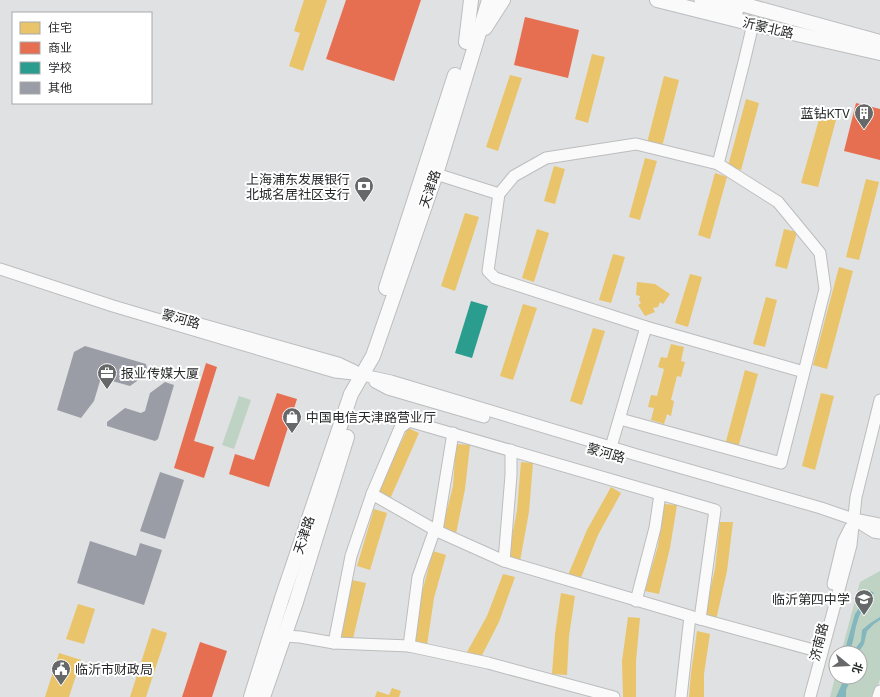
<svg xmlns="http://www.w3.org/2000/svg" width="880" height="697" font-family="'IBM Plex Sans','Noto Sans SC',sans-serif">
<rect width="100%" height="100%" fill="#e0e1e2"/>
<!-- green -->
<g fill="#bed3c4">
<path d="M239 396 251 400 234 449 222 445Z"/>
<path d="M880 571V679L874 697H830L836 673V677H860V653H841L860 582Z"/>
</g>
<!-- water -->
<g fill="#84b6bd">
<path d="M871 591 874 593C867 602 860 611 857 623 854 632 854 645 848 653H844L855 614Z"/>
<path d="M880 617V620L874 624 867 631 864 644 858 653H852L861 641 862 630 869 624Z"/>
<path d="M845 677H852L846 690V697H836Z"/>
</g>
<!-- homes -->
<g fill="#e9c46a">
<path d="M304 0H327L303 71 289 66 300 33 294 31Z"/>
<path d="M592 54 605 57 588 123 575 119Z"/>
<path d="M510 75 522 78 498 151 486 147Z"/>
<path d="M664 76 679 80 662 147 647 143Z"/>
<path d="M746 99 759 103 741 170 728 166Z"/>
<path d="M820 116 836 120 818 187 801 183Z"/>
<path d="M645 158 657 161 640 220 629 217Z"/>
<path d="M554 166 565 169 555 204 544 201Z"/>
<path d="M715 173 727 177 710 239 698 235Z"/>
<path d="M866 179 879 182 859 260 846 257Z"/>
<path d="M465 213 479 217 455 291 441 286Z"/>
<path d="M537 229 549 233 534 282 522 278Z"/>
<path d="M784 229 797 232 787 269 775 266Z"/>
<path d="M613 254 625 257 611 303 599 300Z"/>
<path d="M839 267 853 271 827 369 813 365Z"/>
<path d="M690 274 702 277 688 327 675 323Z"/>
<path d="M637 282 655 284 670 294 663 304 660 302 658 307 653 308 655 312 645 316 638 305 641 303 639 300 640 296 636 295Z"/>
<path d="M766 297 777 300 765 347 753 344Z"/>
<path d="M523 304 537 308 513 380 500 376Z"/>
<path d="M593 328 605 331 582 405 570 401Z"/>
<path d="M671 344 684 347 681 361 685 362 681 377 677 376 671 400 674 401 671 416 667 414 664 424 651 420 654 408 648 407 651 395 657 396 664 369 658 367 661 357 667 358Z"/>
<path d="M745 370 758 374 738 448 725 445Z"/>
<path d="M821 393 834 396 815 470 802 466Z"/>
<path d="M408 428 419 433 390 499 378 495 393 459Z"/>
<path d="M456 444 470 445 465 489 456 534 442 530 453 486Z"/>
<path d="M521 462 533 463 529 512 520 561 508 558 517 510Z"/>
<path d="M611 487 621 493 598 535 580 580 568 575 587 530Z"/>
<path d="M664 504 677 505 670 548 659 594 645 591 658 546Z"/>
<path d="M374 509 387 513 370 570 357 566Z"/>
<path d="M720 522H733L727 571 716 620 704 617 715 569Z"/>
<path d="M433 551 446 555 434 598 427 645 414 644 421 596Z"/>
<path d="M503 574 515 577 499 622 480 659 467 652 487 616Z"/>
<path d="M352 580 366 583 352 643 338 640Z"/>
<path d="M561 593 575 596 569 636 567 675 552 674 555 634Z"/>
<path d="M78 604 95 609 84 644 66 639Z"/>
<path d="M628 617 640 618 636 661V697H623L622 661Z"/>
<path d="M152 628 167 633 146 697H130Z"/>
<path d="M697 631 710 634 704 674V697H689L691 673Z"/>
<path d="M59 653 81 660 69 697H45Z"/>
<path d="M392 688 401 691 399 697H375L377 691 389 695Z"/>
</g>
<!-- shops -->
<g fill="#e76f51">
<path d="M346 0H421L394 81 326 59Z"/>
<path d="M525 17 579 30 568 78 514 65Z"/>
<path d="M856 103 880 109V160L844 151Z"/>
<path d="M206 363 217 367 194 441 214 447 204 478 174 468Z"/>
<path d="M277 393 297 399 269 487 229 474 235 454 254 460Z"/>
<path d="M200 642 227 651 212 697H182Z"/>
</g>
<!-- schools -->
<path fill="#2a9d8f" d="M471 301 488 306 472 358 455 353Z"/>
<!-- building -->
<g fill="#9a9da6">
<path d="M85 346 146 364 148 373 130 386 105 379 100 381 94 401 81 418 57 410 74 352Z"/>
<path d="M165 382 174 385 158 439 155 441 107 426V422L125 408 141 413 145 411 150 393Z"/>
<path d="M160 472 184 480 165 539 140 531Z"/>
<path d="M90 541 136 556 140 543 162 550 144 605 77 583Z"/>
</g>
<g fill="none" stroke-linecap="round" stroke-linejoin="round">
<defs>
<g id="minor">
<path d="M700 0 738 10"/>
<path d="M718 164 744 62 753 24"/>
<path d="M436 174 499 194"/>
<path d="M0 269 113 306 335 372 363 375 391 381 637 455 821 508 853 519 874 532 880 533"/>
<path d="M186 320 338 363 355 371"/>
<path d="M375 382 388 389 484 417"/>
<path d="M620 419 781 463 825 289 820 253 778 202 718 164 636 144 546 158 514 176 499 194 488 271 495 278 646 327 804 372"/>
<path d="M611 447 646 327"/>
<path d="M372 494 400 428 409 421 715 510 700 619"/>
<path d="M859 520 880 524"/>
<path d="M437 531 453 433"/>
<path d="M504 561 511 475V450"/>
<path d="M833 584 843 542 850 528"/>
<path d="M636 601 655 528 660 494"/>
<path d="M693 617 817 651"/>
<path d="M284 636 300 637 334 643 409 646 488 663 614 697"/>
<path d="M334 643 351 556 372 494 437 531 504 561 690 616 681 697"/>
<path d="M409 646 418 577 435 529"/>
<path d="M810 697 851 545 856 497 880 400"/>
<path d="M878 697 880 691"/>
</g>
<g id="major">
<path d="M657 0 753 24 880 53"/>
<path d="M727 0 880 42"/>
<path d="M485 28 503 0"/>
<path d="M466 42 471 0"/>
<path d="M386 288 455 75"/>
<path d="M251 697 282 598 351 394 373 356 436 174 489 0"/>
<path d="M263 697 296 602 347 437"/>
</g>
</defs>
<!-- minor casing -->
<use href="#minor" stroke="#bcbdbe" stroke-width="13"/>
<!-- major casing -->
<use href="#major" stroke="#bcbdbe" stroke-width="16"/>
<!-- minor -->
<use href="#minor" stroke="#fafafb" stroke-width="11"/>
<!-- major -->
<use href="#major" stroke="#fafafb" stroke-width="14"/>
</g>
<!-- icons -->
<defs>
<symbol id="building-pin" viewBox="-11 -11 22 30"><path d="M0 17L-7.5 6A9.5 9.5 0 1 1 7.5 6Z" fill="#676869" stroke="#fff"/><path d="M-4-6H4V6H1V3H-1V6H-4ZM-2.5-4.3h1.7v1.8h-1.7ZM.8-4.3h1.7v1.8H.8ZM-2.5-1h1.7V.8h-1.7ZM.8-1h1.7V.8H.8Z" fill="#fff"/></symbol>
<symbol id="bank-pin" viewBox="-11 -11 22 30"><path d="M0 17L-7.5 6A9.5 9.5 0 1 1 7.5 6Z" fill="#676869" stroke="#fff"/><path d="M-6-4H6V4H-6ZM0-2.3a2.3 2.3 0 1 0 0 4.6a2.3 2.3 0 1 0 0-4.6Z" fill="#fff"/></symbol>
<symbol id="office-pin" viewBox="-11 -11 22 30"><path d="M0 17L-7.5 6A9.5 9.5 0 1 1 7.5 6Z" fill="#676869" stroke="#fff"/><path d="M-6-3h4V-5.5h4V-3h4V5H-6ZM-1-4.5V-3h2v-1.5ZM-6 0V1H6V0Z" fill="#fff"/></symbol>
<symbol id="shop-pin" viewBox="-11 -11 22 30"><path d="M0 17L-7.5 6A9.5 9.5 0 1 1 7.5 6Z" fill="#676869" stroke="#fff"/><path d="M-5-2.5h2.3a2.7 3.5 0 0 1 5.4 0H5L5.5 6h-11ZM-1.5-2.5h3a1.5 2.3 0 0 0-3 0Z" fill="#fff"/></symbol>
<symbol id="school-pin" viewBox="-11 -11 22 30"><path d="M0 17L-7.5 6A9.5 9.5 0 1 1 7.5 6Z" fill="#676869" stroke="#fff"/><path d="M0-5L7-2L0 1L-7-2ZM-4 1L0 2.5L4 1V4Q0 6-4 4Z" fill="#fff"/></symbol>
<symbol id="civic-pin" viewBox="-11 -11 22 30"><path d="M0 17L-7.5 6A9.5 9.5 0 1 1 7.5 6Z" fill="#676869" stroke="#fff"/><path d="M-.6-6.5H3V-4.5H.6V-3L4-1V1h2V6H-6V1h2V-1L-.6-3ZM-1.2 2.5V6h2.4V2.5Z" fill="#fff"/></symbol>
</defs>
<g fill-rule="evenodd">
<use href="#building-pin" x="853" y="102" width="22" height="30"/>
<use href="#bank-pin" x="353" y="175" width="22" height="30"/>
<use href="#office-pin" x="96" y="362" width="22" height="30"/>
<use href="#shop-pin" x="281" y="406" width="22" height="30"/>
<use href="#school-pin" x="853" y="588" width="22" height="30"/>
<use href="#civic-pin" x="50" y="658" width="22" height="30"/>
</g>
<g text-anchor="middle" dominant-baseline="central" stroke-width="4" stroke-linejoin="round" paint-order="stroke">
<!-- street labels -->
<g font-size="13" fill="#262728" stroke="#fff">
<text transform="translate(768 28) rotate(13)">沂蒙北路</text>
<text transform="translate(430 189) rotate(-71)">天津路</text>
<text transform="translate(181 319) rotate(16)">蒙河路</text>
<text transform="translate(606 453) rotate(16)">蒙河路</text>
<text transform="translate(304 535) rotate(-71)">天津路</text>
<text transform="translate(819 642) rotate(-76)">济南路</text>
</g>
<!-- poi labels -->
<g font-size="13" fill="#262728" stroke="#fff" text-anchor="end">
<text x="850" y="113">蓝钻KTV</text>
<text x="350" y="179">上海浦东发展银行<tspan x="350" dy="15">北城名居社区支行</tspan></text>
<text x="121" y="373" text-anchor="start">报业传媒大厦</text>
<text x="306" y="417" text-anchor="start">中国电信天津路营业厅</text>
<text x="850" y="599">临沂第四中学</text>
<text x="75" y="669" text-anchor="start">临沂市财政局</text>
</g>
</g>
<!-- legend -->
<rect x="12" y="12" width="140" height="92" fill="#ffffff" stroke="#a8a9a9"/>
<rect x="20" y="22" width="20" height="12" fill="#e9c46a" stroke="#a8a9a9"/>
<text x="48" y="32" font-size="12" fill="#262728">住宅</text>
<rect x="20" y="42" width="20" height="12" fill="#e76f51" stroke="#a8a9a9"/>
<text x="48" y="52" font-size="12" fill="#262728">商业</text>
<rect x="20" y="62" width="20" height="12" fill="#2a9d8f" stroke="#a8a9a9"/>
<text x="48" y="72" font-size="12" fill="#262728">学校</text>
<rect x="20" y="82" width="20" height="12" fill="#9a9da6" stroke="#a8a9a9"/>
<text x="48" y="92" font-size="12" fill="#262728">其他</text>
<!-- north arrow -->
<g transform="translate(848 665) rotate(108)"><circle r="19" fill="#ffffff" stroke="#a8a9a9"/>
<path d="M0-3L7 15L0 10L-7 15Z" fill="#676869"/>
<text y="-6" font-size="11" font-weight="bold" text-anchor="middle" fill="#262728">北</text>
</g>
</svg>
